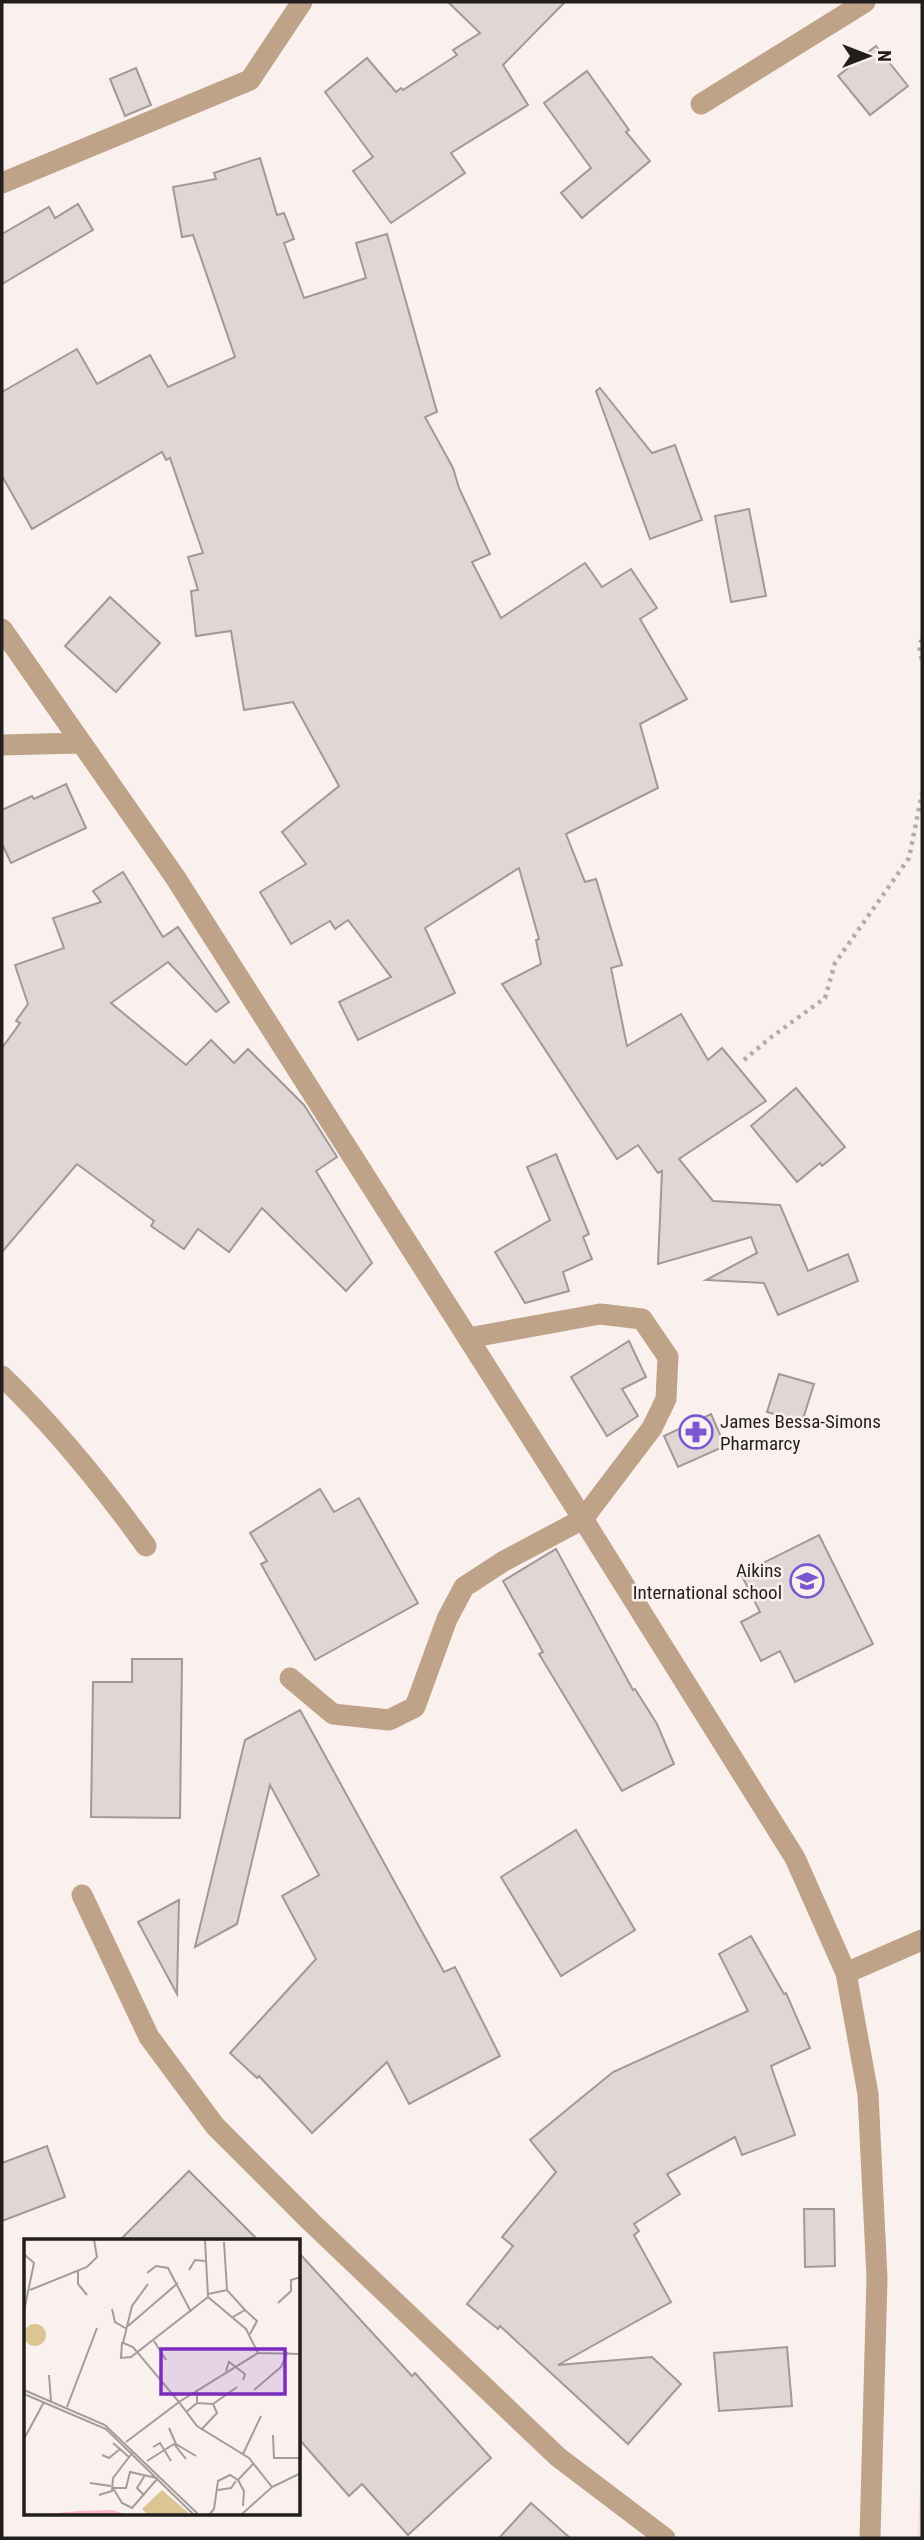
<svg xmlns="http://www.w3.org/2000/svg" width="924" height="2540" font-family="'Roboto Condensed',sans-serif">
<rect width="100%" height="100%" fill="#faf1ee"/>
<!-- built -->
<path fill="#f3e3dc" d="M922 2453V2538H917Z"/>
<!-- building -->
<g fill="#dfd6d5" stroke="#a19998" stroke-width="2">
<path d="M448 2H565L503 65 528 105 451 153 465 173 391 223 353 171 373 157 325 92 367 58 396 92 401 88 403 90 457 55 453 50 480 33Z"/>
<path d="M876 46 908 86 870 115 838 76Z"/>
<path d="M136 68 151 105 125 116 110 79Z"/>
<path d="M587 71 629 130 626 132 650 161 582 218 561 193 591 168 544 103Z"/>
<path d="M260 158 277 215 284 213 294 239 284 243 304 298 366 278 356 243 387 234 437 412 425 417 453 468 459 488 490 554 472 562 501 618 585 563 602 587 631 569 657 608 640 619 687 699 640 724 658 788 566 834 585 882 596 879 622 965 611 968 627 1046 681 1014 708 1060 722 1048 766 1101 679 1159 713 1201 780 1205 808 1271 848 1254 858 1281 778 1315 764 1283 706 1280 757 1253 751 1237 658 1264 662 1171 658 1173 638 1145 617 1159 502 984 541 964 536 940 539 939 519 868 425 928 455 993 358 1040 339 1002 391 977 348 920 335 929 330 921 291 944 260 892 306 864 282 832 339 786 293 702 244 710 231 631 196 636 191 591 198 590 188 557 203 553 170 458 166 460 162 452 32 529 2 476V392L77 349 97 384 150 355 168 387 235 357 193 235 182 237 173 187 216 179 214 173Z"/>
<path d="M78 204 93 230 2 284V234L49 207 55 218Z"/>
<path d="M600 388 652 453 675 445 702 520 650 539 596 391Z"/>
<path d="M749 509 766 596 731 602 715 516Z"/>
<path d="M110 597 160 643 116 692 65 646Z"/>
<path d="M66 784 86 828 11 863 2 844V810L32 796 34 799Z"/>
<path d="M123 872 163 937 178 927 229 1002 216 1012 168 962 111 1003 186 1065 211 1040 234 1063 248 1049 304 1105 337 1157 316 1171 372 1263 346 1291 262 1208 229 1252 198 1229 184 1249 151 1226 154 1221 77 1164 2 1252V1048L20 1023 16 1021 28 1004 15 965 64 948 53 918 101 902 93 891Z"/>
<path d="M796 1088 845 1147 822 1166 820 1163 797 1182 751 1126Z"/>
<path d="M556 1154 589 1234 583 1237 592 1259 563 1272 569 1291 525 1303 495 1252 550 1220 527 1167Z"/>
<path d="M629 1341 646 1377 622 1389 638 1416 607 1436 571 1377Z"/>
<path d="M779 1374 814 1384 802 1422 767 1412Z"/>
<path d="M711 1414 725 1446 678 1467 664 1436Z"/>
<path d="M320 1489 334 1512 359 1498 418 1603 315 1660 261 1564 267 1561 250 1533Z"/>
<path d="M819 1535 873 1644 795 1682 780 1651 761 1661 741 1622 760 1612 741 1574Z"/>
<path d="M556 1549 633 1690 635 1689 657 1724 674 1764 622 1791 539 1654 543 1652 503 1581Z"/>
<path d="M132 1659H182L180 1818 91 1817 93 1682H132Z"/>
<path d="M300 1710 444 1972 455 1967 500 2056 409 2104 387 2062 312 2133 259 2076 257 2078 230 2053 316 1959 282 1896 319 1875 270 1785 237 1924 195 1947 245 1740Z"/>
<path d="M576 1830 635 1930 561 1976 501 1877Z"/>
<path d="M179 1900 177 1994 138 1922Z"/>
<path d="M751 1936 784 1994 786 1993 810 2048 771 2066 795 2135 742 2155 735 2137 667 2174 680 2194 634 2224 639 2231 634 2235 671 2302 558 2365 652 2357 681 2384 628 2444 500 2326 498 2329 467 2304 513 2246 502 2237 556 2172 530 2140 613 2072 748 2011 719 1954Z"/>
<path d="M47 2146 65 2197 2 2221V2163Z"/>
<path d="M189 2171 259 2241H119Z"/>
<path d="M804 2209H834L835 2266 805 2267Z"/>
<path d="M299 2253 412 2376 415 2373 491 2458 408 2535 362 2484 349 2496 299 2439Z"/>
<path d="M787 2347 792 2406 719 2411 714 2353Z"/>
<path d="M531 2503 570 2538H499Z"/>
</g>
<g fill="none" stroke-linecap="round" stroke-linejoin="round">
<!-- path -->
<g stroke="#b3acaa" stroke-width="4.5" stroke-dasharray="3.5 5" stroke-linecap="butt">
<path d="M922 640 919 644 922 662"/>
<path d="M744 1060 770 1038 825 998 835 963 909 858 922 793"/>
</g>
<!-- minor -->
<g stroke="#bea389" stroke-width="21">
<path d="M701 104 865 2"/>
<path d="M2 183 250 80 302 2"/>
<path d="M2 629 175 877 583 1519 795 1858 846 1973 868 2094 877 2278 870 2538"/>
<path d="M2 745 80 743"/>
<path d="M2 1376C56 1428 102 1485 146 1546"/>
<path d="M290 1678 333 1714 389 1720 415 1707 447 1619 464 1587 504 1561 583 1519 652 1428 666 1399 668 1357 642 1319 600 1314 468 1338"/>
<path d="M82 1895 149 2037 215 2126 310 2221 558 2457 665 2538"/>
<path d="M846 1973 922 1940"/>
</g>
</g>
<!-- icons -->
<defs>
<symbol id="pharmacy-ring" viewBox="-11 -11 22 22"><circle r="9.5" fill="#faf1ee" stroke="#7c56d0" stroke-width="1.5"/><path d="M-2-6h4v4h4v4h-4v4h-4v-4h-4v-4h4Z" fill="#7c56d0"/></symbol>
<symbol id="school-ring" viewBox="-11 -11 22 22"><circle r="9.5" fill="#faf1ee" stroke="#7c56d0" stroke-width="1.5"/><path d="M0-5L7-2L0 1L-7-2ZM-4 1L0 2.5L4 1V4Q0 6-4 4Z" fill="#7c56d0"/></symbol>
</defs>
<g fill-rule="evenodd">
<use href="#pharmacy-ring" x="677" y="1413" width="38" height="38"/>
<use href="#school-ring" x="788" y="1562" width="38" height="38"/>
</g>
<g text-anchor="middle" dominant-baseline="central" stroke-width="5" stroke-linejoin="round" paint-order="stroke">
<!-- poi labels -->
<g font-size="19" fill="#211e1d" stroke="#faf1ee" text-anchor="start">
<text x="720" y="1421">James Bessa-Simons<tspan x="720" dy="22">Pharmarcy</tspan></text>
<text x="782" y="1570" text-anchor="end">Aikins<tspan x="782" dy="22">International school</tspan></text>
</g>
</g>
<!-- overview -->
<g transform="translate(24 2239)">
<rect width="276" height="276" fill="#faf1ee"/>
<path d="M0 96a11 11 0 1 1 22 0a11 11 0 1 1-22 0ZM138 251 167 276H124L118 270Z" fill="#dbc693"/>
<path d="M88 271 104 276H13L55 272Z" fill="#fdb7cb"/>
<path fill="none" stroke="#a39d9a" stroke-width="2" d="M181 1 184 58 222 90 234 114M200 3 203 51M0 15 10 24 0 72M165 31 171 21 181 22M54 32V45L63 56M123 34 132 27 144 29 167 73M6 51 63 28 73 18 70 1M184 55 203 51 221 71M254 64 267 52V41L277 38M88 70 91 83 103 90M209 78 221 71 233 82 226 95M104 87 154 44M130 102 142 121M98 103 97 119 107 118 184 58M202 132 205 123 221 135 219 141M25 136 27 162M0 151 81 186 175 276M230 151 257 128 264 113M0 155 82 190 170 276M173 164 189 165 213 148M43 168 73 89M162 173 173 164V151M145 189 152 205 172 217M177 191 193 174 189 165M249 196 250 219H276M277 197V221M0 200 20 163M102 203 155 163 109 108 99 104 108 67 124 45M89 204 105 218M129 208 136 204 147 222M219 215 237 177M78 216 85 219 96 210M123 222 150 205 162 220M214 241 220 252 219 267M66 244 87 247M248 248 225 219 173 187 155 163 234 114 277 115M88 249H102L106 233 133 239M89 249 98 264 108 269 134 239M194 251 207 249 212 242M75 256 88 252 89 239 109 213M120 256 113 249 121 236M185 276 190 270 194 242 206 236 214 241 230 224M217 276 248 248 277 234"/>
<path fill="#7b2cbf" fill-opacity="0.15" stroke="#7b2cbf" stroke-width="3.5" d="M137 110H261V155H137Z"/>
<rect width="276" height="276" fill="none" stroke="#211e1d" stroke-width="3.5"/>
</g>
<!-- border -->
<rect width="924" height="2540" fill="none" stroke="#211e1d" stroke-width="7"/>
<!-- north arrow -->
<g transform="translate(868 56) rotate(90)" stroke="#faf1ee" stroke-width="5" paint-order="stroke">
<path d="M0-5L12 26L0 18L-12 26Z" fill="#211e1d"/>
<text y="-10" font-size="19" font-weight="bold" text-anchor="middle" fill="#211e1d">N</text>
</g>
</svg>
